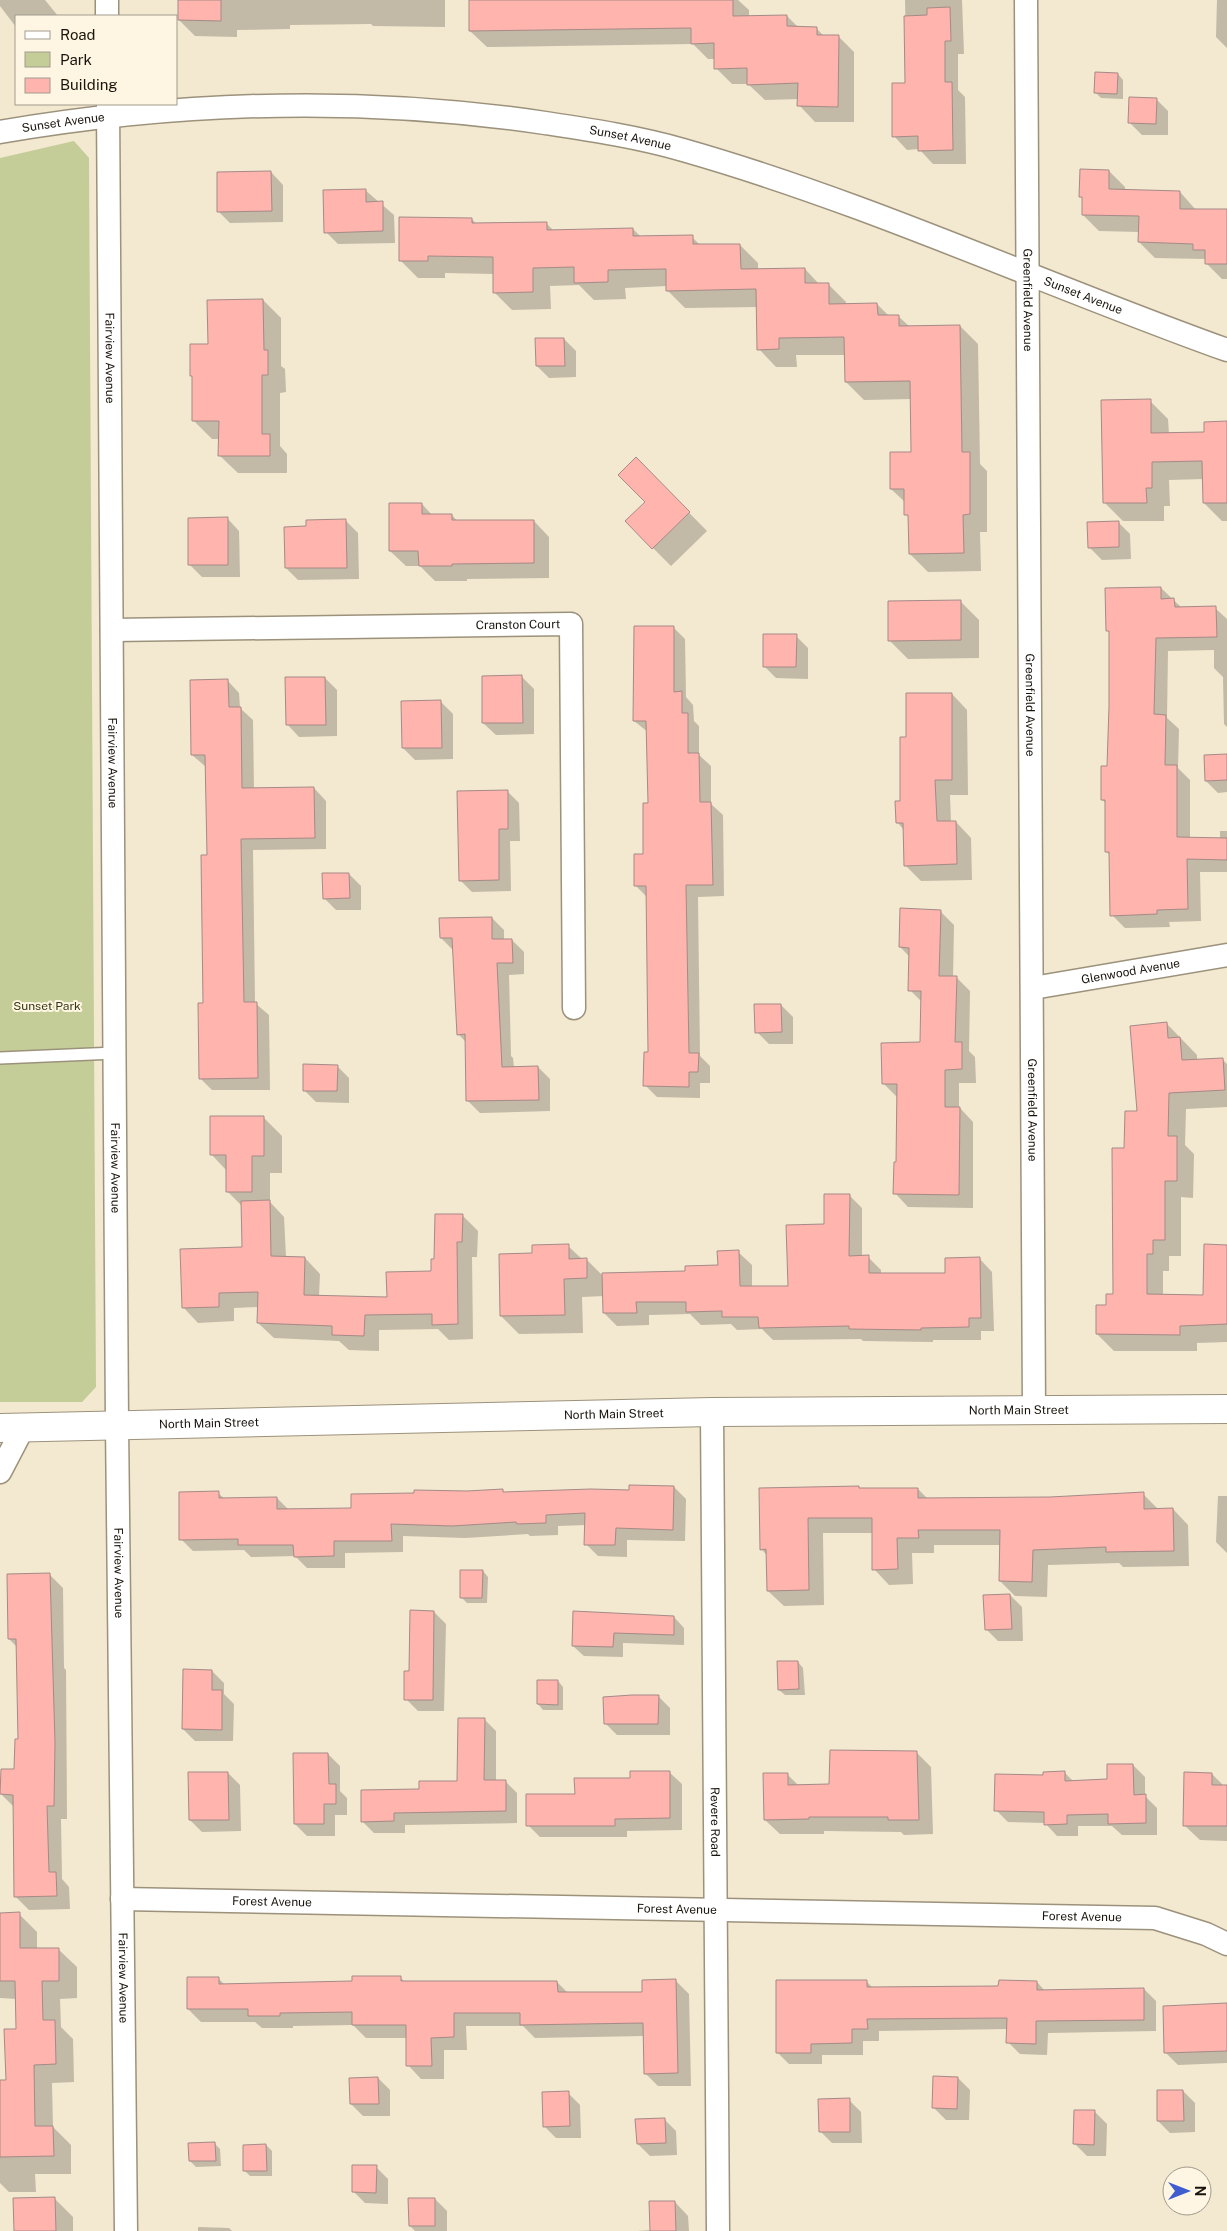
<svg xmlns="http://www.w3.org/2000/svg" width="1227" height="2231" font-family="'Public Sans',sans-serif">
<rect width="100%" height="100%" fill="#f3e8d0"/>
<!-- green -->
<path fill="#c4cd98" d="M74 141 89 158 96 1387 82 1402H0V158Z"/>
<!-- shadow -->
<g fill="#0003">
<path d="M0 0H45L58 16H16V27L0 6Z"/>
<path d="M179 0H445V27L373 26 371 24 290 25V29L237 30V37L195 36 179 20Z"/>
<path d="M470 0H738L749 10V17L787 16 799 28H816L824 36H838L854 52V122H815L799 105V99L765 100 748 84H732L716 68V59H708L693 44 487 47 470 31Z"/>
<path d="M905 0H962L964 54H958V90L965 97 966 164H933L919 149 907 150 894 136 907 84Z"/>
<path d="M1217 0H1227V48L1216 37Z"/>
<path d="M1118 74 1123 80V99L1101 98 1096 93Z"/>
<path d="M1156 99 1168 111V135H1142L1130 123Z"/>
<path d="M1109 171 1125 187V191L1180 192 1196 210 1227 211V279H1222L1206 263 1205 259 1155 258 1139 242V232L1099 231 1083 215V199L1081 197Z"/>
<path d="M271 172 283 185V222L230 223 218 211Z"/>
<path d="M365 190 394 215 395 243 338 244 326 232Z"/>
<path d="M472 219 477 225 546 223 554 231 633 229 641 237H692L701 246 740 245 758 263V270L805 269 819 284H828L846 302V305L877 304 889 316H898L910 327 960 326 978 344 980 464 987 471V532H980L981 571 928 572 910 554V518L906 514V503L891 489 912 453 911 399 864 400 846 382V355H796L797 367H776L759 349 758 307 685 308 667 290V286L625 288 626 299 594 300 579 285 550 286 551 309 512 310 494 292V274L445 273V278H418L400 260Z"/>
<path d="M263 300 281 318V366L285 369 286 392 280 393V446L287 454V473H238L219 455 220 439H212L194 421V378L192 376 209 345Z"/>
<path d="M564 339 576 351V377L549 378 537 366Z"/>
<path d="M1150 401 1168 419 1169 434 1206 433 1227 423V521H1222L1204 503V479L1169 480 1170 506H1164V521H1123L1105 503Z"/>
<path d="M636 459 707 531 671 566 626 521 646 502Z"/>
<path d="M422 504 432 515H452L458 522 534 521 549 537V578L467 579V581H435L420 566H406L390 551Z"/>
<path d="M227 518 239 531 240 577H202L190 565Z"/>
<path d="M346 521 358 533 359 579 298 580 286 568 308 528Z"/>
<path d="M1118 522 1130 534 1131 559 1102 560 1090 548Z"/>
<path d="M1161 588 1182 608H1215L1227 619V727L1224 724 1223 677 1214 668V650L1168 651 1167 718 1179 729 1178 768 1190 780V838L1220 839V831H1227V872H1200L1201 921 1169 922 1170 927 1125 928 1112 915 1110 855 1106 851V803L1102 800 1108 767 1111 634 1107 630Z"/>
<path d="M960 601 979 620V658L908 659 890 641Z"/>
<path d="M673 627 685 639 686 697 693 705 694 721 699 726V755L711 766V804L723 815 724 896 698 897 700 1056 710 1066V1083H700V1098L657 1097 645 1085 649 1054 648 898 636 886 645 855 649 805 648 732 634 721Z"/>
<path d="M796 636 808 648V679L776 678 764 666Z"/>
<path d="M522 677 534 689V734L496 735 483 723Z"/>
<path d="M325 678 337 690V736L299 737 287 724Z"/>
<path d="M227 680 239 693 240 708 253 720 254 790 314 788 326 801V849L253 850 255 1003 269 1015 270 1090H212L200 1078 205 1004 208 856 206 767 192 755Z"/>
<path d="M952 694 967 710 968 795H950L951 822H956L971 838 972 880 921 881 905 865 904 830 897 822 901 802 907 738Z"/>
<path d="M441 702 453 714V759L415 760 403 748Z"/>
<path d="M1227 755V792L1218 793 1206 781Z"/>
<path d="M507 791 519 803 520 841H510L511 891 472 892 460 880Z"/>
<path d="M349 874 361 886V910H336L324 898Z"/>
<path d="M940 911 954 925 953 977H956L970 991 969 1051 975 1057 976 1083H959V1107L973 1122V1208L908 1207 895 1193 897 1164V1097L883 1083 921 1044 922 1002 910 990V957L900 947Z"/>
<path d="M492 918 504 930V941L512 940 524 952V974L509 975 511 1056 513 1058 514 1068 538 1067 550 1079V1111L480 1113 468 1101 467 1043 458 1034 453 950 441 938Z"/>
<path d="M781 1005 793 1017V1044H769L757 1032Z"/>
<path d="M1167 1024 1197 1055V1061L1222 1059 1227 1064V1107L1186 1109 1185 1145 1194 1154 1193 1198 1181 1197V1256H1169V1271H1163V1296H1204L1227 1246V1342L1197 1343V1351H1114L1097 1334 1107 1306 1114 1296 1126 1149Z"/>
<path d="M337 1066 349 1078V1103L316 1102 304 1090Z"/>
<path d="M264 1118 282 1136V1173H270V1202L284 1217 286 1257 305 1258 320 1274 319 1296 388 1298 432 1273 435 1260 462 1215 478 1231 477 1257H472L473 1339 449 1340 438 1329 379 1330V1351L349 1350 339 1341 274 1338 258 1323 259 1307 234 1308V1321L198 1323 183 1307 243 1248 242 1206 227 1191V1171L211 1154Z"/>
<path d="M849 1195 862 1208V1257H868L881 1270V1274H947L979 1258 992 1272 994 1331H981V1340H933V1342L863 1341 861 1339 773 1340 762 1329 737 1330 731 1324 701 1325 690 1314 649 1315V1325L617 1326 604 1313V1296L582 1297 583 1333 519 1334 501 1316 533 1255 568 1246 582 1259H586L604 1277 687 1272 719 1266 738 1252 752 1265V1287H790L825 1225Z"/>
<path d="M674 1487 686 1499 685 1541 627 1540V1557L598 1556 586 1544V1525L558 1526V1535L530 1536 528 1534 465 1538 403 1536V1552L345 1553V1568H307L295 1556 251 1557 244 1550 193 1551 181 1539 218 1493 225 1499 277 1498 289 1510 352 1509 468 1492 503 1491 505 1493 630 1492Z"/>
<path d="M858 1487 861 1489H918L928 1499H1050L1143 1494 1159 1510 1173 1509 1188 1525 1189 1566 1123 1567 1119 1563 1048 1565 1047 1597 1015 1596 1000 1581 1001 1545H934V1553H912L913 1584 889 1585 874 1569 873 1533H823L824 1605 784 1606 768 1591 767 1555 761 1549 760 1489Z"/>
<path d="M1218 1496H1227V1553L1216 1542Z"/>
<path d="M483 1571 488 1577 487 1603H467L461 1597Z"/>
<path d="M49 1574 63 1588 64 1668 66 1670 67 1819H61L62 1879 69 1887 70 1909 29 1910 15 1896 14 1807 1 1794 15 1771 19 1740 17 1647 9 1639Z"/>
<path d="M1010 1595 1022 1607 1023 1641H998L986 1629Z"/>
<path d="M434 1612 446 1624 444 1711H418L406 1699 410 1672Z"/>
<path d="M574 1613 674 1617 684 1628V1645L623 1643V1657L584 1656 573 1646Z"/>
<path d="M798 1662 803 1668 805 1695H785L779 1690Z"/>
<path d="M212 1671 224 1683V1694L234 1704 233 1741H195L183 1729Z"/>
<path d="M558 1681 563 1687V1710H543L538 1704Z"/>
<path d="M658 1696 670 1708V1735H617L605 1723Z"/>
<path d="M484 1719 496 1731V1781H505L517 1793V1823L405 1825V1833H374L362 1821 420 1791 458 1782Z"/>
<path d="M916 1752 931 1767 933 1834 904 1835 901 1832 824 1831V1834H780L765 1820 787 1774 799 1786H830Z"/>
<path d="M328 1754 340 1766V1791L347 1798V1815H335V1836H307L295 1824Z"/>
<path d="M1133 1765 1145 1777V1796L1157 1808V1835H1122L1112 1826H1078V1836H1057L1045 1823 1008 1822 996 1810 1044 1776 1064 1772 1074 1782 1109 1780Z"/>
<path d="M669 1772 682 1784V1830L627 1831V1837H540L528 1825 576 1795 631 1779Z"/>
<path d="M228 1773 240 1785 241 1831 202 1832 190 1820Z"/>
<path d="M1212 1774 1224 1786H1227V1841L1200 1840 1184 1825Z"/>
<path d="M0 1914H19L37 1932V1949H58L77 1967V1998L60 1999 61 2027 73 2039 74 2082 52 2083 53 2127 71 2145V2174H35L36 2192H9L0 2183V2081H7L17 2030V1999L0 1998Z"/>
<path d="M400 1977 405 1982H557L569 1994 643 1993 676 1981 689 1994 691 2086H658L645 2073 644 2036 535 2038 523 2026H466L467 2050H444V2079H421L408 2065 407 2038H366L353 2025 293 2026V2028H262L255 2022H201L188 2009 218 1978 225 1985 353 1982Z"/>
<path d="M866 1981 874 1989 1000 1987 1037 1982 1045 1991 1144 1989 1156 2001V2031L1048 2033 1047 2055 1020 2054 1008 2042V2029L879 2031V2041H863V2055H822V2064H789L777 2052Z"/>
<path d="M1227 2033V2063L1178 2065 1166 2053Z"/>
<path d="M378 2078 390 2090V2116H363L351 2104Z"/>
<path d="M958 2078 970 2090 969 2120H946L934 2108Z"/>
<path d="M1183 2091 1195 2103V2132L1170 2133 1158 2121Z"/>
<path d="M568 2093 580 2105 581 2138H556L544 2126Z"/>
<path d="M849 2100 861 2112 862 2143H832L820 2131Z"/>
<path d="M1095 2112 1107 2124 1106 2156H1087L1075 2144Z"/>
<path d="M664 2119 676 2131 677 2155 650 2156 638 2144Z"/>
<path d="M214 2143 220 2149 221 2166 196 2167 190 2161Z"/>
<path d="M266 2145 272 2151V2176H250L245 2171Z"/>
<path d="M376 2167 388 2179V2204L365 2203 353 2191Z"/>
<path d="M54 2198 73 2217V2231H15Z"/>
<path d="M435 2199 447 2211V2231H415L410 2226Z"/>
<path d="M675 2202 688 2216 689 2231H637L651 2230Z"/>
<path d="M198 2227 229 2228 232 2231H198Z"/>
</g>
<!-- building -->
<g fill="#ffb4ad" stroke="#a58a87">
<path d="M178 0H221V21L178 20Z"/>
<path d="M469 0H733V16L787 15V26L817 27V35H839L838 107 797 106 798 83 747 85V68L714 69V43L691 44V28L469 31Z"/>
<path d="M950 7 951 41H945V82H952L953 150 918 151V136L892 137V83H905L904 16 927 15V8Z"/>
<path d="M1095 72 1118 73 1117 94 1094 93Z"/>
<path d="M1129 97 1157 98 1156 124 1128 123Z"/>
<path d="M1080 169 1109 170V189L1180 191V209H1227V264H1205V250H1193V244L1138 242 1139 216 1082 215V197H1079Z"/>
<path d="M271 171 272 211 217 212V172Z"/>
<path d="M366 189V202L383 201V231L324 233 323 190Z"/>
<path d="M399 217 472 218V223L547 222V230L633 228V236L693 235V244H740L741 269 805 268V283H829V304L877 303 878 315H899V326L960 325 962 452H970V514L963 515 964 553 909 554 908 515H904V489H890V452H911L910 381 845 382 844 337 779 338V349L757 350 756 289 666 291V269L608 270V282L574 283V267L533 268V292L493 293V257L428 256V261H399Z"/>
<path d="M263 299 264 350H268V375H262V434H270V456H218L219 421H192V376H190V344H208L207 300Z"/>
<path d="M535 338H564L565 366H536Z"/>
<path d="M1151 399V433L1204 432V422L1227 421V503H1203L1202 461 1152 462V488H1146L1147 503H1103L1101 400Z"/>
<path d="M636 457 690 512 652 549 625 521 645 502 618 475Z"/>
<path d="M389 503H422V514H452V520H534V563L452 564V566H419L418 551H389Z"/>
<path d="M228 517V565H188V518Z"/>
<path d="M346 519 347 568H285L284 527 306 526V520Z"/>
<path d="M1119 521V547L1088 548 1087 522Z"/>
<path d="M1161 587V599L1174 598 1175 607 1216 606 1217 637 1156 638 1154 714 1166 715 1165 765H1177V837L1227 838V860L1187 859 1188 909 1157 910V914L1110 916 1109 852H1105V800H1101V766H1107L1109 706V631H1106L1105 588Z"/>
<path d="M961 600V640L888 641V601Z"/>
<path d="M634 626H674V692L682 691V713H688V753H699L700 802H711L713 885H686L689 1053H699L698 1072H689V1087L643 1086 644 1052H648L646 886H634V854H643V803H648L646 721H633Z"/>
<path d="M763 634H797L796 667H763Z"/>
<path d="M522 675 523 723H482V676Z"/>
<path d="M285 677H325L326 725H286Z"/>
<path d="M228 679 229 707H241L242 788 314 787 315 838 241 839 244 1002H257L258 1078 199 1079 198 1003H203L201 855H207L205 755H191L190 680Z"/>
<path d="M906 693H952V780H935L937 821H956L957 864 904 866 903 823H896L895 801H900V737H906Z"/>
<path d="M441 700 442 748H402L401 701Z"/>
<path d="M1227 754V780L1205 781 1204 755Z"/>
<path d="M508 790V829H499V880L459 881 457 791Z"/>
<path d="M322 873H349L350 898 323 899Z"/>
<path d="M900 908 941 910 939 976H957L955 1042H962V1069L945 1070V1107H960L959 1195 893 1194 894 1162H896L897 1084H882L881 1043 920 1042 921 991H908L909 948 899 947Z"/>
<path d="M492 917V939H512L513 963H497L502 1067 538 1066 539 1100 466 1101 465 1034 457 1035 452 938H440L439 918Z"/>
<path d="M754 1004H781L782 1032 755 1033Z"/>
<path d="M1167 1022 1168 1038 1180 1037 1182 1060 1223 1058 1225 1090 1169 1093 1168 1136H1177V1181H1165V1240H1153V1254H1147V1294L1203 1295 1204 1244 1227 1245V1324L1180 1326V1335L1096 1334V1305H1106V1294H1113L1112 1148H1124L1125 1111H1137L1130 1026Z"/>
<path d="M303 1064 338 1065 337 1091H303Z"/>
<path d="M210 1116H264V1156H252V1192H226V1155H210Z"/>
<path d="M824 1194H850L849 1256 869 1255V1273H945V1258L980 1257 981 1318H969V1327L921 1328V1330L849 1329V1326L759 1328 758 1317H722V1311L686 1312V1302H636L637 1313H603L602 1273 685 1271V1266L718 1265 717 1251 739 1250 740 1286H788L786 1225 824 1224Z"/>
<path d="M270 1200 271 1256 305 1257 304 1295 387 1297 386 1272 431 1271V1259H434L435 1214H463L462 1242H457L458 1324 432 1325V1314L365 1315 364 1336 332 1335V1326L257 1323 258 1292 219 1293V1307L182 1308 180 1249 242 1247 241 1201Z"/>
<path d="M569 1244V1259L587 1258V1278L564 1279 565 1315 500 1316 499 1254 532 1253V1245Z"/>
<path d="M629 1485 674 1486 673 1530 616 1528 615 1545H584L585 1513 546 1515V1523L517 1524 516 1522 452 1526 391 1524 392 1541H334V1556L294 1557 293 1545H238V1539L179 1540V1492L219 1491V1498L277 1497V1509L351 1508V1494L414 1493V1490L467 1491 503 1489V1492L591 1489 629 1490Z"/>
<path d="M859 1486V1488H918V1498L1050 1497 1144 1492V1509L1173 1508 1174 1551 1106 1552V1547L1033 1550 1032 1582 999 1581 1000 1530H918L919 1538H897L898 1569 872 1570V1518H808L809 1590 767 1591 766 1549 760 1550 759 1488Z"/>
<path d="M460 1570H483L482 1598H460Z"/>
<path d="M50 1573 55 1743 54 1806H47L49 1872H56L57 1896 14 1897 13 1795 0 1794 1 1769H14L15 1739H18L16 1639H8L7 1574Z"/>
<path d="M1010 1594 1012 1629 985 1630 983 1595Z"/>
<path d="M410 1610 434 1611 433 1700H404V1671H409Z"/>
<path d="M573 1611 674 1616V1635L614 1633 613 1647 572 1646Z"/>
<path d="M777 1661H798L799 1689 778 1690Z"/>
<path d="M183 1669 212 1670V1690H222V1730L182 1729Z"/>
<path d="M537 1680H558V1705L537 1704Z"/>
<path d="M632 1695H659L658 1724H604L603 1697Z"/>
<path d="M458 1718H485L484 1780H506V1811L394 1813V1821L361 1822V1790L419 1789V1781H457Z"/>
<path d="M830 1750 917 1751 919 1820H888V1817H809V1819L764 1820 763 1773H788V1785L829 1784Z"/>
<path d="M293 1753H328L329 1784H336V1804H324V1824H294Z"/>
<path d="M1107 1764H1133L1134 1795 1146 1794V1823L1108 1824V1814L1067 1815V1824L1044 1825V1812L994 1811 995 1774 1043 1775V1772L1065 1771V1781L1107 1779Z"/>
<path d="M630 1771H670V1818L615 1819V1826H526V1794H575L574 1778H630Z"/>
<path d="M188 1772H228L229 1820H189Z"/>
<path d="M1184 1772 1212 1773V1785H1227V1826H1183Z"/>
<path d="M20 1912V1948H59V1981H42L43 2020H55L56 2064 34 2065 35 2126H53L54 2156 0 2157V2080H6L4 2029H16L15 1981H0V1913Z"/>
<path d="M352 1976H401V1981H557L558 1992H642V1980L676 1979 678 2073 644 2074 643 2023 520 2025V2013H454V2037L431 2038 432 2066H406V2025H352V2012L280 2013V2016H248V2009H187V1977H219V1984L352 1981Z"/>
<path d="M776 1980H867V1987L998 1986 999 1980 1037 1981V1990L1144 1988V2020L1036 2021V2044L1006 2043 1007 2018 867 2019 868 2029H852V2043L811 2044V2053H776Z"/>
<path d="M1227 2003V2051L1164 2053 1163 2006Z"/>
<path d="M933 2076 958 2077 957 2109 932 2108Z"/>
<path d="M378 2077 379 2104H350L349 2078Z"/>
<path d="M1157 2090H1183L1184 2121H1157Z"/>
<path d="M569 2091 570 2126 543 2127 542 2092Z"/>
<path d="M850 2098V2132H819L818 2099Z"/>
<path d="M1074 2110H1095L1094 2145 1073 2144Z"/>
<path d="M665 2118 666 2143 637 2144 635 2119Z"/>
<path d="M215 2142 216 2161H189L188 2143Z"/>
<path d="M266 2144 267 2171H243V2145Z"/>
<path d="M352 2165H377L376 2193 352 2192Z"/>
<path d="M55 2197 56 2231H14L13 2198Z"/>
<path d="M408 2198H435V2226H409Z"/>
<path d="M649 2201H675L676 2231H650Z"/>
</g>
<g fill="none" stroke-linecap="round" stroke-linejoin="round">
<defs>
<path id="lane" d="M0 1058 115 1053"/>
<g id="street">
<path d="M107 0V16"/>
<path id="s1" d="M1026 0 1034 1410"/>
<path id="s2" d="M108 104 117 1424 126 2231"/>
<path id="s3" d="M0 132C181 101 364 96 545 123 591 130 638 137 683 150 869 203 1045 285 1227 350"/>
<path id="s4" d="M112 630 571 624 574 1008"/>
<path id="s5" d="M1033 988 1227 955"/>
<path id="s6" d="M712 1412 718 2231"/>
<path d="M0 1472 23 1428"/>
<path id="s7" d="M122 1899 1155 1918 1206 1934 1227 1944"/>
</g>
<g id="secondary">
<path id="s8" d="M0 1428 712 1412 1227 1409"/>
</g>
</defs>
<!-- lane casing -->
<use href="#lane" stroke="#9c927c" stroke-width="14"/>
<!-- street casing -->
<use href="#street" stroke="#9c927c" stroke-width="25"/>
<!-- secondary casing -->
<use href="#secondary" stroke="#9c927c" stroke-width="30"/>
<!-- lane -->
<use href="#lane" stroke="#fff" stroke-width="11"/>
<!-- street -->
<use href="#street" stroke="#fff" stroke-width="22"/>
<!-- secondary -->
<use href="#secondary" stroke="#fff" stroke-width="28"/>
</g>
<g text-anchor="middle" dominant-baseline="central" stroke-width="4" stroke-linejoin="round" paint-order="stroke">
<!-- street labels -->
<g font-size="12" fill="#19150d" stroke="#fef5e2">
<text stroke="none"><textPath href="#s3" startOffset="64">Sunset Avenue</textPath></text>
<text stroke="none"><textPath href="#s3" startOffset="634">Sunset Avenue</textPath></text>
<text stroke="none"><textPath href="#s3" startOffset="1114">Sunset Avenue</textPath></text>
<text stroke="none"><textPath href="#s1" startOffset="300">Greenfield Avenue</textPath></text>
<text stroke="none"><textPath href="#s2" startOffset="254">Fairview Avenue</textPath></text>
<text stroke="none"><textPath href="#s4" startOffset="406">Cranston Court</textPath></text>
<text stroke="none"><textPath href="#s1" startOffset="705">Greenfield Avenue</textPath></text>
<text stroke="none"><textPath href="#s2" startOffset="659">Fairview Avenue</textPath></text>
<text stroke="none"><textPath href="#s5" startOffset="99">Glenwood Avenue</textPath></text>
<text stroke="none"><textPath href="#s1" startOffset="1110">Greenfield Avenue</textPath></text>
<text stroke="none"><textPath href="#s2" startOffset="1064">Fairview Avenue</textPath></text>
<text stroke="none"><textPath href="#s8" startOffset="1019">North Main Street</textPath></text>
<text stroke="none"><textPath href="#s8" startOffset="614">North Main Street</textPath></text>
<text stroke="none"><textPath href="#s8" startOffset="209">North Main Street</textPath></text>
<text stroke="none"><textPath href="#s2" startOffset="1469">Fairview Avenue</textPath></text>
<text stroke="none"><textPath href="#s6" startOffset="410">Revere Road</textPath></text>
<text stroke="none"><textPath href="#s7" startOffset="150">Forest Avenue</textPath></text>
<text stroke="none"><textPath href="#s7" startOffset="555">Forest Avenue</textPath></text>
<text stroke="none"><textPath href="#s7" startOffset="960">Forest Avenue</textPath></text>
<text stroke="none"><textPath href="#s2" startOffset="1874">Fairview Avenue</textPath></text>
</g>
<!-- park labels -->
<g font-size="12" fill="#333814" stroke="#fef5e2">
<text x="47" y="1006">Sunset Park</text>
</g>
</g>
<!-- legend -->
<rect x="15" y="15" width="162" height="90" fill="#fef5e2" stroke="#a29b8d"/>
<rect x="25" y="31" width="25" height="8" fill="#ffffff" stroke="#a29b8d"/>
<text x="60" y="40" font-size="15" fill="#19150d">Road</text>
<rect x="25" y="52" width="25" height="15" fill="#c4cd98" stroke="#a29b8d"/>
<text x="60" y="65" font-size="15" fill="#19150d">Park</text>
<rect x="25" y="78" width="25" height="15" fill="#ffb4ad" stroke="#a29b8d"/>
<text x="60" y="90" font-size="15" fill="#19150d">Building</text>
<!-- north arrow -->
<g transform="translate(1187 2191) rotate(90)"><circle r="24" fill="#fef5e2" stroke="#a29b8d"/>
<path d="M0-4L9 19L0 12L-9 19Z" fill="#3f5dcf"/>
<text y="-8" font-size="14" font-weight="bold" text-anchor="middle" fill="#19150d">N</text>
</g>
</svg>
